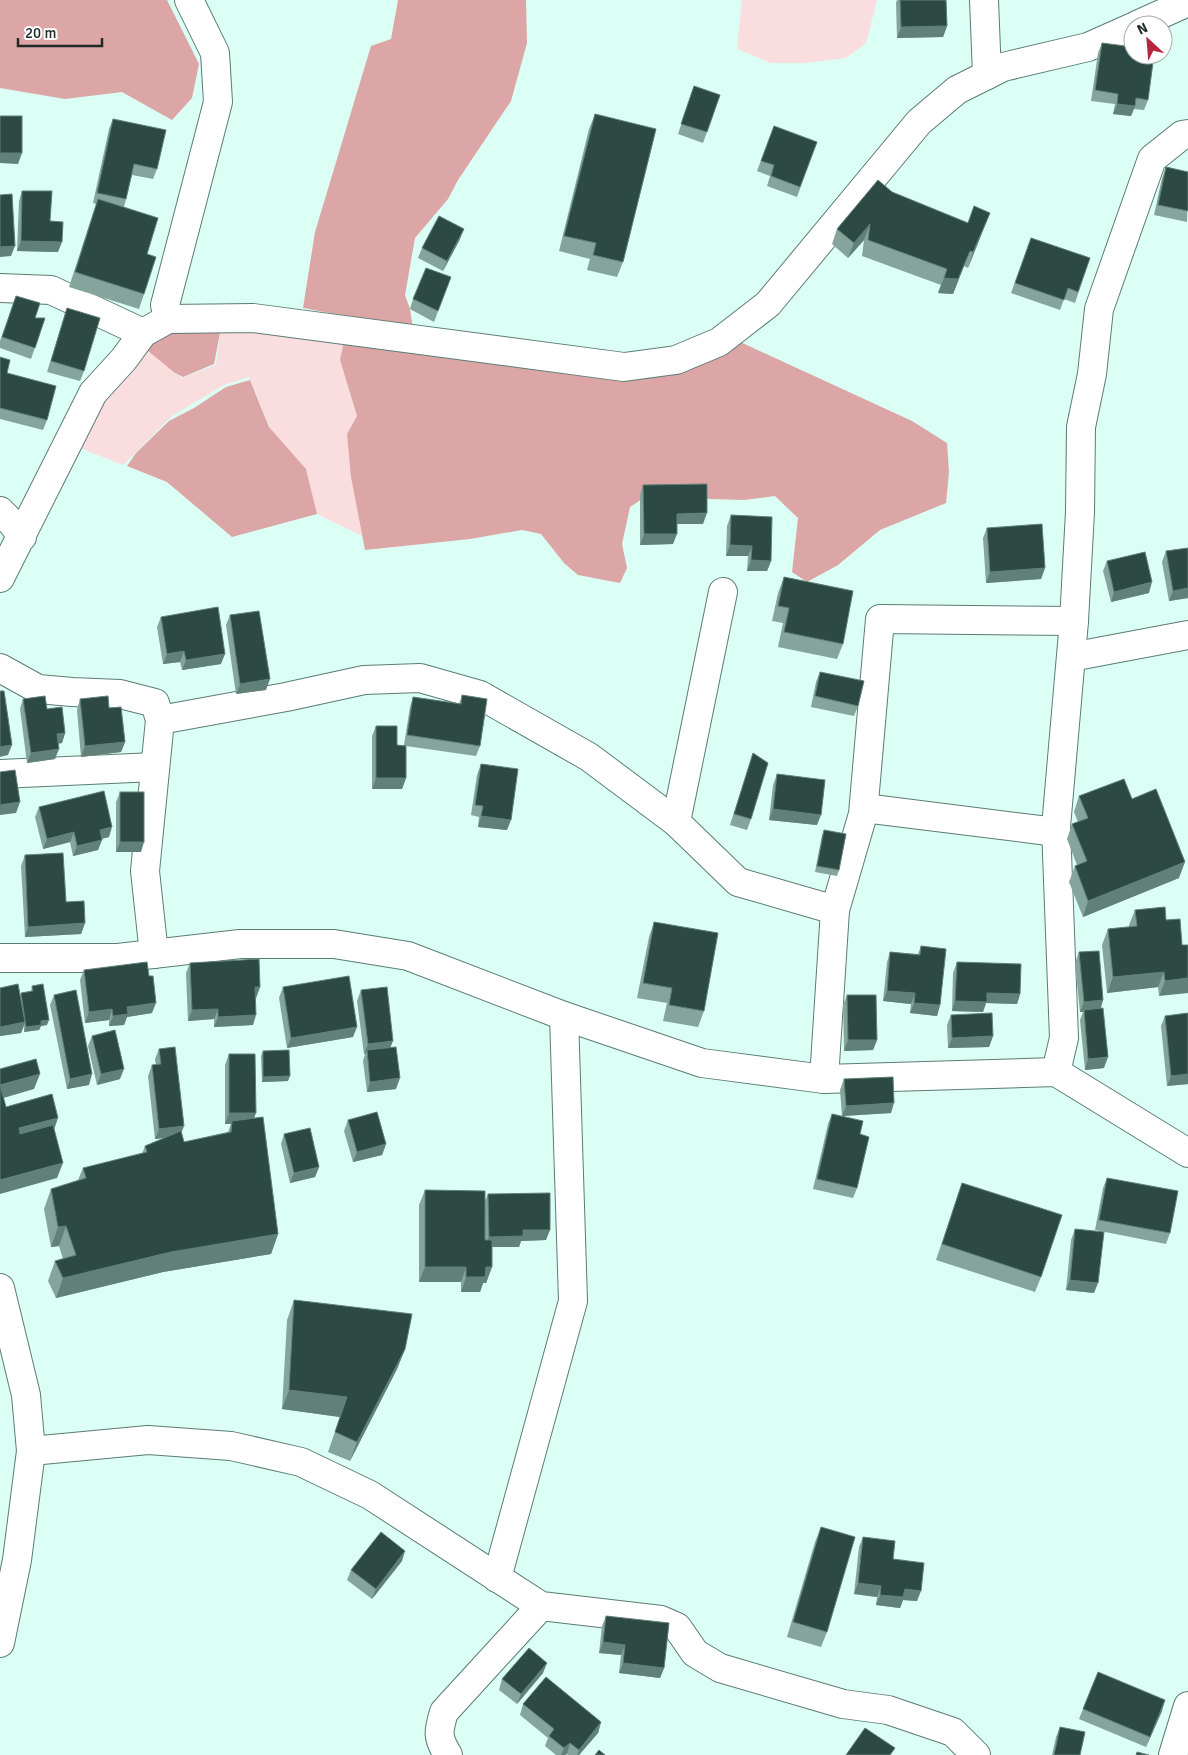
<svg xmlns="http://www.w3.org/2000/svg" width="1188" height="1755" font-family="Signika,sans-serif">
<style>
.green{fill:#faddde}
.forest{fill:#dca6a7}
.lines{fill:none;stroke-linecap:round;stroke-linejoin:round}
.minor-casing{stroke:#5b7c73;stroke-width:30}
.minor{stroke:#fff;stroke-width:28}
.wall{fill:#84a49c}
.shaded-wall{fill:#608078}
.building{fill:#2c4a43;stroke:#608078}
</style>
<rect width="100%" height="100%" fill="#dbfef5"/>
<g class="green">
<polygon points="742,0 877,0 866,43 846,58 806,63 771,63 737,49"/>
<polygon points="221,328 346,331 340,360 357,416 347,434 362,536 317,514 306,469 271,430 249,377 224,385 172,416 123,465 75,446 139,342 181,378 216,365"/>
</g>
<g class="forest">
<polygon points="0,0 167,0 199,64 192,98 172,120 122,92 65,99 0,88"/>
<polygon points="398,0 526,0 527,43 511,101 458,180 448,199 415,238 405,295 410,309 413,329 303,308 315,232 371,46 391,39"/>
<polygon points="221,328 214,364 183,377 175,373 137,342 158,331"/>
<polygon points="346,331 619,366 736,340 912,421 947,443 949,472 946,503 880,530 838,565 807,582 792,572 798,518 775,496 744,500 645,497 630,507 622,544 627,568 620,583 578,575 564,563 541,534 522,530 470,539 365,550 351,477 347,434 357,416 340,360"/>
<polygon points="250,380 269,427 306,469 317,514 232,537 167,482 127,466 136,453 169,421 194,408 226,387"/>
</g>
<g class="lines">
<g class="minor-casing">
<g id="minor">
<polyline points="984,0 987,75"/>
<polyline points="1137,25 1188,2"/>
<polyline points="0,288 51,290 143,333"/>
<polyline points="168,319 165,305 218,102 215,53 189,0"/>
<polyline points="0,511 13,524 22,537"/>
<polyline points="0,578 93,393 124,359 143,333 168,319 253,318 624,367 676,360 719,342 768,304 919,122 957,90 1003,67 1088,47 1133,27"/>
<polyline points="723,592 676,822 738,882 835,910 824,1079"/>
<polyline points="1071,657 1188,635"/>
<polyline points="0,668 38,689 72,692 120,694 155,703 160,720 145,871 154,954"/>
<polyline points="160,720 286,697 364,680 420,678 480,695 589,757 676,822"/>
<polyline points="0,774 155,767"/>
<polyline points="864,808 1056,832"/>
<polyline points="835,910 863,814 880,619 1074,621"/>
<polyline points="0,958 118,958 240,944 334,944 408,956 564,1016 702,1063 824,1079 1056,1072 1188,1153"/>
<polyline points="1056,1072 1064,1038 1056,827 1074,621 1080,512 1081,427 1092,374 1099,309 1152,159 1182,135 1188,134"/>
<polyline points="0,1288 26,1395 31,1451 17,1560 0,1643"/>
<polyline points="31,1451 148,1440 231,1446 301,1462 370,1495 541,1606 661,1620 677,1627 695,1653 720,1668 843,1704 888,1710 953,1732 976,1755"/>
<polyline points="497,1578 573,1301 564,1016"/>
<path d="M448 1755C437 1737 438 1732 444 1712L541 1606"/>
<polyline points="1173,1755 1188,1706"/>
</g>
</g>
<use href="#minor" class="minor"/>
</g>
<g class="wall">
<polygon points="897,0 946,0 947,26 943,37 897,38 896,3"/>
<polygon points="1102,43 1148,100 1144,110 1134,109 1131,116 1113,114 1115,104 1091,101 1098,53"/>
<polygon points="694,86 720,95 703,143 678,134"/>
<polygon points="595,114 623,262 617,277 587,270 590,259 559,251 589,129"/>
<polygon points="113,119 157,169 153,179 132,175 124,207 147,254 144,294 139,309 69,287 96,204 93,203 109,129"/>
<polygon points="774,126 817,142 797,197 767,186 770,176 757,171"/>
<polygon points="1166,167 1188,172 1187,222 1154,215 1162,178"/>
<polygon points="22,191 58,252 17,251 19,201"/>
<polygon points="892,192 968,223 990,213 968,268 964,266 953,294 938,293 941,285 862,256 864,240 848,258 832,244 837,229"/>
<polygon points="1031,238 1090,258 1075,303 1064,299 1060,310 1011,293"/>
<polygon points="460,239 443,271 418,258 422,248"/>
<polygon points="451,277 434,322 410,309 413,299"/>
<polygon points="16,296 35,318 45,318 31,359 0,348 0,341"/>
<polygon points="67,308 84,371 80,381 47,372"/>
<polygon points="0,357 7,373 47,420 43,430 0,419"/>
<polygon points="643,485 703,524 677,524 673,544 640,545 640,495"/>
<polygon points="731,515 771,561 767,571 747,571 748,556 726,556 727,526"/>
<polygon points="987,528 1045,568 1041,579 986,583 983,538"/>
<polygon points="1188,548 1188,598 1169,601 1162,562 1166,551"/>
<polygon points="1107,561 1149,593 1111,602 1103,571"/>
<polygon points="784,577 843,644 837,659 778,647 783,623 772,621 778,593"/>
<polygon points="230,615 266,690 236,694 226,625"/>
<polygon points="161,617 221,664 182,670 180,662 163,664 157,627"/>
<polygon points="820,672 858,706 854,716 811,707 816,682"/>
<polygon points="462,695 480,746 476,756 406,746 406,778 402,789 372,789 372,736 376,726 397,745 404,745 410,707 413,697 459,704"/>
<polygon points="23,699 47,709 65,733 62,743 58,744 55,759 27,763 20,709"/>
<polygon points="80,699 109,708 125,742 121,752 81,757 77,710"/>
<polygon points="753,753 751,819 747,830 730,825"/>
<polygon points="481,764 507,830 478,827 479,817 471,815 477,775"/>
<polygon points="777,774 817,825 769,820 773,785"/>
<polygon points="120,792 141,852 116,852 116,802"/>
<polygon points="1079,796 1132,799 1179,878 1083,917 1069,882 1075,866 1077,865 1067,839 1072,824 1078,822 1074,812"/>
<polygon points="39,807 109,837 102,839 98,850 73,856 70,842 43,849 35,817"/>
<polygon points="824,830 839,870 837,876 815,872 822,835"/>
<polygon points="25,855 85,923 81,934 25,937 21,866"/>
<polygon points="1135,910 1166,920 1182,945 1159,996 1158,987 1107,993 1102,945 1108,929 1129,927 1129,925"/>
<polygon points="654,922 704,1011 698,1027 663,1021 667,1003 637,998 649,937"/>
<polygon points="921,946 940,1005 937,1016 910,1013 911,1004 883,1001 887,962 890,952 918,954"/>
<polygon points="1079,952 1103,1000 1100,1008 1104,1068 1085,1070 1080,1020 1083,1012 1080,1012 1075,963"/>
<polygon points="957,962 1020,994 1017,1004 986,1003 983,1012 952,1011 953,973"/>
<polygon points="190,963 260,987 256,998 253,1025 214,1027 214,1019 188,1021 186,973"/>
<polygon points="84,970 152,1013 127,1017 124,1025 109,1026 109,1020 85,1023 80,980"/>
<polygon points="32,986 47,1025 41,1026 39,1030 24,1032 24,1026 21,1033 0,1036 0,988 20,996 21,993 31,992"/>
<polygon points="283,987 353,1037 287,1048 279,998"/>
<polygon points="361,990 391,1048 396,1089 367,1092 363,1061 365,1054 364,1054 357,1001"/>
<polygon points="54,995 89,1085 67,1089 50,1005"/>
<polygon points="847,995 877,1040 873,1050 844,1051 843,1005"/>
<polygon points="1188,1013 1188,1084 1167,1086 1161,1026 1165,1016"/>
<polygon points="951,1015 993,1036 989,1047 948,1048 947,1025"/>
<polygon points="92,1036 120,1079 97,1085 88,1046"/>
<polygon points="159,1049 184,1142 228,1132 231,1124 225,1124 225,1065 229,1054 254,1118 278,1234 271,1254 163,1272 56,1298 48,1281 55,1261 63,1259 59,1246 51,1247 44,1209 51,1189 78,1180 83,1168 142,1154 145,1146 165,1138 155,1139 148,1076 152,1065 156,1065 155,1059"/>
<polygon points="263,1051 288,1081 262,1082 261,1056"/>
<polygon points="844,1079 891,1113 844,1116 860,1134 857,1188 853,1198 813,1189 828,1124 832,1114 842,1116 840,1090"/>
<polygon points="348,1120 386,1144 382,1155 353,1162 344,1131"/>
<polygon points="284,1134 319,1167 315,1177 290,1183 281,1144"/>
<polygon points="1107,1178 1170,1233 1166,1244 1095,1230 1103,1188"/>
<polygon points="962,1183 1041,1277 1035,1292 936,1260"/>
<polygon points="425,1190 485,1201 488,1194 546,1240 521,1241 519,1247 492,1247 492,1267 486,1283 483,1283 480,1292 461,1292 461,1282 419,1282 419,1205"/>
<polygon points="1075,1229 1094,1293 1066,1290 1071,1240"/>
<polygon points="294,1300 405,1349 397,1369 350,1461 328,1452 340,1417 282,1409 287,1320"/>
<polygon points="821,1527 827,1632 821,1647 787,1637 815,1542"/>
<polygon points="863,1537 893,1559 917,1601 903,1600 900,1608 876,1605 877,1597 854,1594 859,1547"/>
<polygon points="402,1561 372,1599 347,1580 351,1570"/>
<polygon points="606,1616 664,1668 660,1678 619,1673 621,1655 599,1653 602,1626"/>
<polygon points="543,1673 517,1704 499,1690 502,1679"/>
<polygon points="523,1704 601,1722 598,1733 579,1755 568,1755 567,1754 565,1755 556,1755 545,1746 548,1738 520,1715"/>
<polygon points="1083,1709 1162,1711 1146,1747 1079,1719"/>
<polygon points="1060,1727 1080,1755 1052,1755 1056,1737"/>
</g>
<g class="shaded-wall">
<polygon points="947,26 943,37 897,38 901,27"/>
<polygon points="1117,104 1135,106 1131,116 1113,114"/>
<polygon points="0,153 22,153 18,164 0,163"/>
<polygon points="990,213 968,268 973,252"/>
<polygon points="870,224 864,240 848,258 854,243"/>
<polygon points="464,229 460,239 443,271 447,261"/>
<polygon points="21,241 62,242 58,252 17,251"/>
<polygon points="15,246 11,256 0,257 0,247"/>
<polygon points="970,251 953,294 938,293 944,278"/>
<polygon points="707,513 703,524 673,524 677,514"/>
<polygon points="644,534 677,534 673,544 640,545"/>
<polygon points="730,545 752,546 748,556 726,556"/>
<polygon points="751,560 771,561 767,571 747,571"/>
<polygon points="1045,568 1041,579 986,583 990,572"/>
<polygon points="1152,582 1149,593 1111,602 1114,592"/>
<polygon points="1188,588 1188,598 1169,601 1173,591"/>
<polygon points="184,651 180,662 163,664 167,654"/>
<polygon points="225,654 221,664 182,670 186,660"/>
<polygon points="270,679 266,690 236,694 240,684"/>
<polygon points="65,733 62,743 53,744 57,734"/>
<polygon points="125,742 121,752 81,757 85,746"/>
<polygon points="12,745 8,755 0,757 0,747"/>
<polygon points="59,749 55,759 27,763 31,753"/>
<polygon points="376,778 406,778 402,789 372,789"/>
<polygon points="20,802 16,813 0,815 0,805"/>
<polygon points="773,809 821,815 817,825 769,820"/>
<polygon points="481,816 511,820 507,830 478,827"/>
<polygon points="112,827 109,837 96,840 100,830"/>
<polygon points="74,832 70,842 43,849 47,839"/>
<polygon points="102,840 98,850 73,856 77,846"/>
<polygon points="120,842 144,842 141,852 116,852"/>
<polygon points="1185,862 1179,878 1083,917 1088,901"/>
<polygon points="85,923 81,934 25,937 28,927"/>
<polygon points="1164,972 1158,987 1107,993 1113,977"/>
<polygon points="1188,978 1188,993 1159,996 1165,981"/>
<polygon points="255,987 260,987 256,998 251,997"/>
<polygon points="887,991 915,993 911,1004 883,1001"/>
<polygon points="987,993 1020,994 1017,1004 986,1003 983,1012 952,1011 955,1001"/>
<polygon points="1103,1000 1100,1011 1084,1010 1083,1012 1080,1012 1084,1002"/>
<polygon points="156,1003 152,1013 127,1017 124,1025 109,1026 113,1016 127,1007"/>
<polygon points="914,1003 940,1005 937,1016 910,1013"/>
<polygon points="112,1009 109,1020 85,1023 89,1012"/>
<polygon points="218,1009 214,1019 188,1021 192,1010"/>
<polygon points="256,1015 253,1025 214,1027 218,1017"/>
<polygon points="49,1020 47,1025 41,1026 39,1030 24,1032 26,1027 41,1021"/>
<polygon points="25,1022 21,1033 0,1036 0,1027"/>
<polygon points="357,1027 353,1037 287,1048 291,1038"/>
<polygon points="993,1036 989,1047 948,1048 952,1038"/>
<polygon points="848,1040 877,1040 873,1050 844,1051"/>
<polygon points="393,1041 389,1051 367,1050 365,1054 364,1054 368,1044"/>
<polygon points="1108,1057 1104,1068 1085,1070 1088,1059"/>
<polygon points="124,1069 120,1079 97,1085 101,1074"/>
<polygon points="40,1074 34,1089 0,1099 0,1085"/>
<polygon points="92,1074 89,1085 67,1089 70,1079"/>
<polygon points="1188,1074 1188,1084 1167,1086 1171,1076"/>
<polygon points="290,1076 288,1081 262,1082 263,1077"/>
<polygon points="400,1078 396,1089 367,1092 370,1082"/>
<polygon points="894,1103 891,1113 842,1116 846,1106"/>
<polygon points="229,1113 256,1113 252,1124 232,1121 231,1124 225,1124"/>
<polygon points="58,1118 53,1133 13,1143 19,1128"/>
<polygon points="184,1126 180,1136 155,1139 159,1129"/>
<polygon points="386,1144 382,1155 353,1162 357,1152"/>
<polygon points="63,1163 57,1178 0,1194 0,1180"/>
<polygon points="319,1167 315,1177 290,1183 294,1173"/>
<polygon points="66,1226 59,1246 51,1247 58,1227"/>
<polygon points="523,1230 550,1230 546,1240 521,1241 519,1247 485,1247 489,1237"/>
<polygon points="278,1234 271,1254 163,1272 56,1298 63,1278 171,1252"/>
<polygon points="425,1267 466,1267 461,1282 419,1282"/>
<polygon points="486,1267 492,1267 486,1283 483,1283 480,1292 461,1292 466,1277"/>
<polygon points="1070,1280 1098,1283 1094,1293 1066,1290"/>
<polygon points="405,1349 397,1369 350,1461 357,1442"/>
<polygon points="289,1390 347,1397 340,1417 282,1409"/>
<polygon points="405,1551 402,1561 372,1599 376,1589"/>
<polygon points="858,1583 881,1586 877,1597 854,1594"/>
<polygon points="905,1589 921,1591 917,1601 903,1600 900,1608 876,1605 880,1595"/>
<polygon points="603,1642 625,1645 621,1655 599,1653"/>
<polygon points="547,1663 543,1673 517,1704 521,1694"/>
<polygon points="623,1663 664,1668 660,1678 619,1673"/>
<polygon points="1165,1700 1162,1711 1146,1747 1150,1737"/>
<polygon points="601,1722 598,1733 579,1755 577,1755 579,1750"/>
<polygon points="570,1743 567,1754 565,1755 561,1755 564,1748"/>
</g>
<g class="building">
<polygon points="900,0 946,0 947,26 901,27"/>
<polygon points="1102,43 1133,47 1133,55 1154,55 1148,100 1136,98 1135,106 1117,104 1118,94 1095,90"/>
<polygon points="694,86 720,95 707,132 681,124"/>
<polygon points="595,114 656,129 623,262 593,255 596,243 564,236"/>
<rect x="0" y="116" width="22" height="37"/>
<polygon points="113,119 166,130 157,169 134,164 126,199 97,193"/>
<polygon points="774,126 817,142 800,187 771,176 774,165 761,161"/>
<polygon points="1166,167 1188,172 1188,211 1158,205"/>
<polygon points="878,180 892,192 968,223 974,206 990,213 973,252 970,251 958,279 944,278 947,269 868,240 870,224 854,243 837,229"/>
<polygon points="22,191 52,191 50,221 63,222 62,242 21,241"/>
<polygon points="12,194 15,246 0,247 0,195"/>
<polygon points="98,199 158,218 147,254 156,257 144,294 75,272"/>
<polygon points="439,216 464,229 447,261 422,248"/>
<polygon points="1031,238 1090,258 1078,292 1068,288 1064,300 1015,283"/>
<polygon points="426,268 451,277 438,311 413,299"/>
<polygon points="16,296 40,303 35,318 45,318 35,348 2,337"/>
<polygon points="67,308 100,318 84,371 51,361"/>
<polygon points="0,357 10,360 7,373 56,386 47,420 0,408"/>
<polygon points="707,484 707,513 677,514 677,534 644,534 643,485"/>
<polygon points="731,515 772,517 771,561 751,560 752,546 730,545"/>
<polygon points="1042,524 1045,568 990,572 987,528"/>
<polygon points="1188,548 1188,588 1173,591 1166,551"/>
<polygon points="1145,552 1152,582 1114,592 1107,561"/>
<polygon points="784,577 853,591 843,644 784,632 789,608 778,606"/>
<polygon points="218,607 225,654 186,660 184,651 167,654 161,617"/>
<polygon points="259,611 270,679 240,684 230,615"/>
<polygon points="820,672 864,681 858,706 815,696"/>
<polygon points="0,691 4,691 12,745 0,747"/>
<polygon points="462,695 487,699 480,746 407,735 413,697 461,704"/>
<polygon points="45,696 47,709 62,707 65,733 57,734 59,749 31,753 23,699"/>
<polygon points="108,696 109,708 121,707 125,742 85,746 80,699"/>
<polygon points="376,726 397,726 397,745 406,746 406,778 376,778"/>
<polygon points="753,753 768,763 751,819 734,814"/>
<polygon points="481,764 518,769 511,820 481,816 483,806 475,805"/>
<polygon points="15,770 20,802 0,805 0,772"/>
<polygon points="777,774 825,780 821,815 773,809"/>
<polygon points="1124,779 1132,799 1156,789 1185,862 1088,901 1075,866 1087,861 1072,824 1088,818 1079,796"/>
<polygon points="104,791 112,827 100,830 102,840 77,846 74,832 47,839 39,807"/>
<rect x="120" y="792" width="24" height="50"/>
<polygon points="824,830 846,834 839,870 817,866"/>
<polygon points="63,853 66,902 84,901 85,923 28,927 25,855"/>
<polygon points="1165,907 1166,920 1180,919 1182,945 1188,945 1188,978 1165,981 1164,972 1113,977 1108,929 1137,926 1135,910"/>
<polygon points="654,922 718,933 704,1011 669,1005 672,988 643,983"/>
<polygon points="921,946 946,949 940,1005 914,1003 915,993 887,991 890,952 920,955"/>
<polygon points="1099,951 1103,1000 1084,1002 1079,952"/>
<polygon points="259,959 260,987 255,987 256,1015 218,1017 218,1009 192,1010 190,963"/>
<polygon points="147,962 149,976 153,976 156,1003 127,1007 128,1014 113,1016 112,1009 89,1012 84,970"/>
<polygon points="957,962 1021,964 1020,994 987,993 987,1002 955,1001"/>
<polygon points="349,976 357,1027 291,1038 283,987"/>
<polygon points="18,984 25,1022 0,1027 0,988"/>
<polygon points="43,984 49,1020 41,1021 41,1025 26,1027 21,993 33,991 32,986"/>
<polygon points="387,987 393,1041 368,1044 361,990"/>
<polygon points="76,990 92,1074 70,1079 54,995"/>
<polygon points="847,995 876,995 877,1040 848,1040"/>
<polygon points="1103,1008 1108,1057 1088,1059 1084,1010"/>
<polygon points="992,1013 993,1036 952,1038 951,1015"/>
<polygon points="1188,1013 1188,1074 1171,1076 1165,1016"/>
<polygon points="115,1030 124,1069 101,1074 92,1036"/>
<polygon points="175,1047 184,1126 159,1129 152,1065 161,1064 159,1049"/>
<polygon points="396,1047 400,1078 370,1082 367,1050"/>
<polygon points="289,1050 290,1076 263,1077 263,1051"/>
<polygon points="229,1054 255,1054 256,1113 229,1113"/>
<polygon points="36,1059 40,1074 0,1085 0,1069"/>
<polygon points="893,1077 894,1103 846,1106 844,1079"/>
<polygon points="0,1085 6,1107 52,1094 58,1118 19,1128 20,1134 53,1125 63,1163 0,1180"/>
<polygon points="377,1112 386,1144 357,1152 348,1120"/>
<polygon points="832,1114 863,1121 860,1134 869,1137 857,1188 817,1179"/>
<polygon points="263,1117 278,1234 171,1252 63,1278 55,1261 76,1255 66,1226 58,1227 51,1189 86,1178 83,1168 147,1152 145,1146 181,1131 184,1142 231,1132 232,1121"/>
<polygon points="310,1128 319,1167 294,1173 284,1134"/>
<polygon points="1107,1178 1178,1191 1170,1233 1099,1220"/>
<polygon points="962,1183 1062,1215 1041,1277 942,1244"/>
<polygon points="425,1190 485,1191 485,1240 492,1240 492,1267 486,1267 485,1277 466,1277 466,1267 425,1267"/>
<polygon points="550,1193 550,1230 523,1230 523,1236 489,1237 488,1194"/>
<polygon points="1075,1229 1104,1232 1098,1283 1070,1280"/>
<polygon points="294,1300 412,1314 405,1349 357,1442 335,1432 347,1397 289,1390"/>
<polygon points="821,1527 855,1537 827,1632 793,1622"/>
<polygon points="381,1532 405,1551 376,1589 351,1570"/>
<polygon points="863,1537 895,1541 893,1559 924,1563 921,1591 905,1589 903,1597 880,1595 881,1586 858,1583"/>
<polygon points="606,1616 669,1623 664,1668 623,1663 625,1645 603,1642"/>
<polygon points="529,1648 547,1663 521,1694 502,1679"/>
<polygon points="1098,1672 1165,1700 1150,1737 1083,1709"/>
<polygon points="546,1677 601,1722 579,1750 570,1743 564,1748 549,1736 554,1729 523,1704"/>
<polygon points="1060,1727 1085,1732 1080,1755 1054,1755"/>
<polygon points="865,1728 895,1748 890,1755 846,1755"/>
<polygon points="599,1750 605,1755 595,1755"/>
<polygon points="1137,1752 1149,1755 1136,1755"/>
</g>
<g transform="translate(1148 40) rotate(334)"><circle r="24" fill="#ffffff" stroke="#a5aaa9"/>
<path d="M0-4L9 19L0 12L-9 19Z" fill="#b6243e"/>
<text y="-8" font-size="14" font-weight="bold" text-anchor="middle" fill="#1e2b28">N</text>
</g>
<path d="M18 38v8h84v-8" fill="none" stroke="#1e2b28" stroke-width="2.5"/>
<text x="25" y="38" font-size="15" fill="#1e2b28" stroke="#ffffff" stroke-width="4" paint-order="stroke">20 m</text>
</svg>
